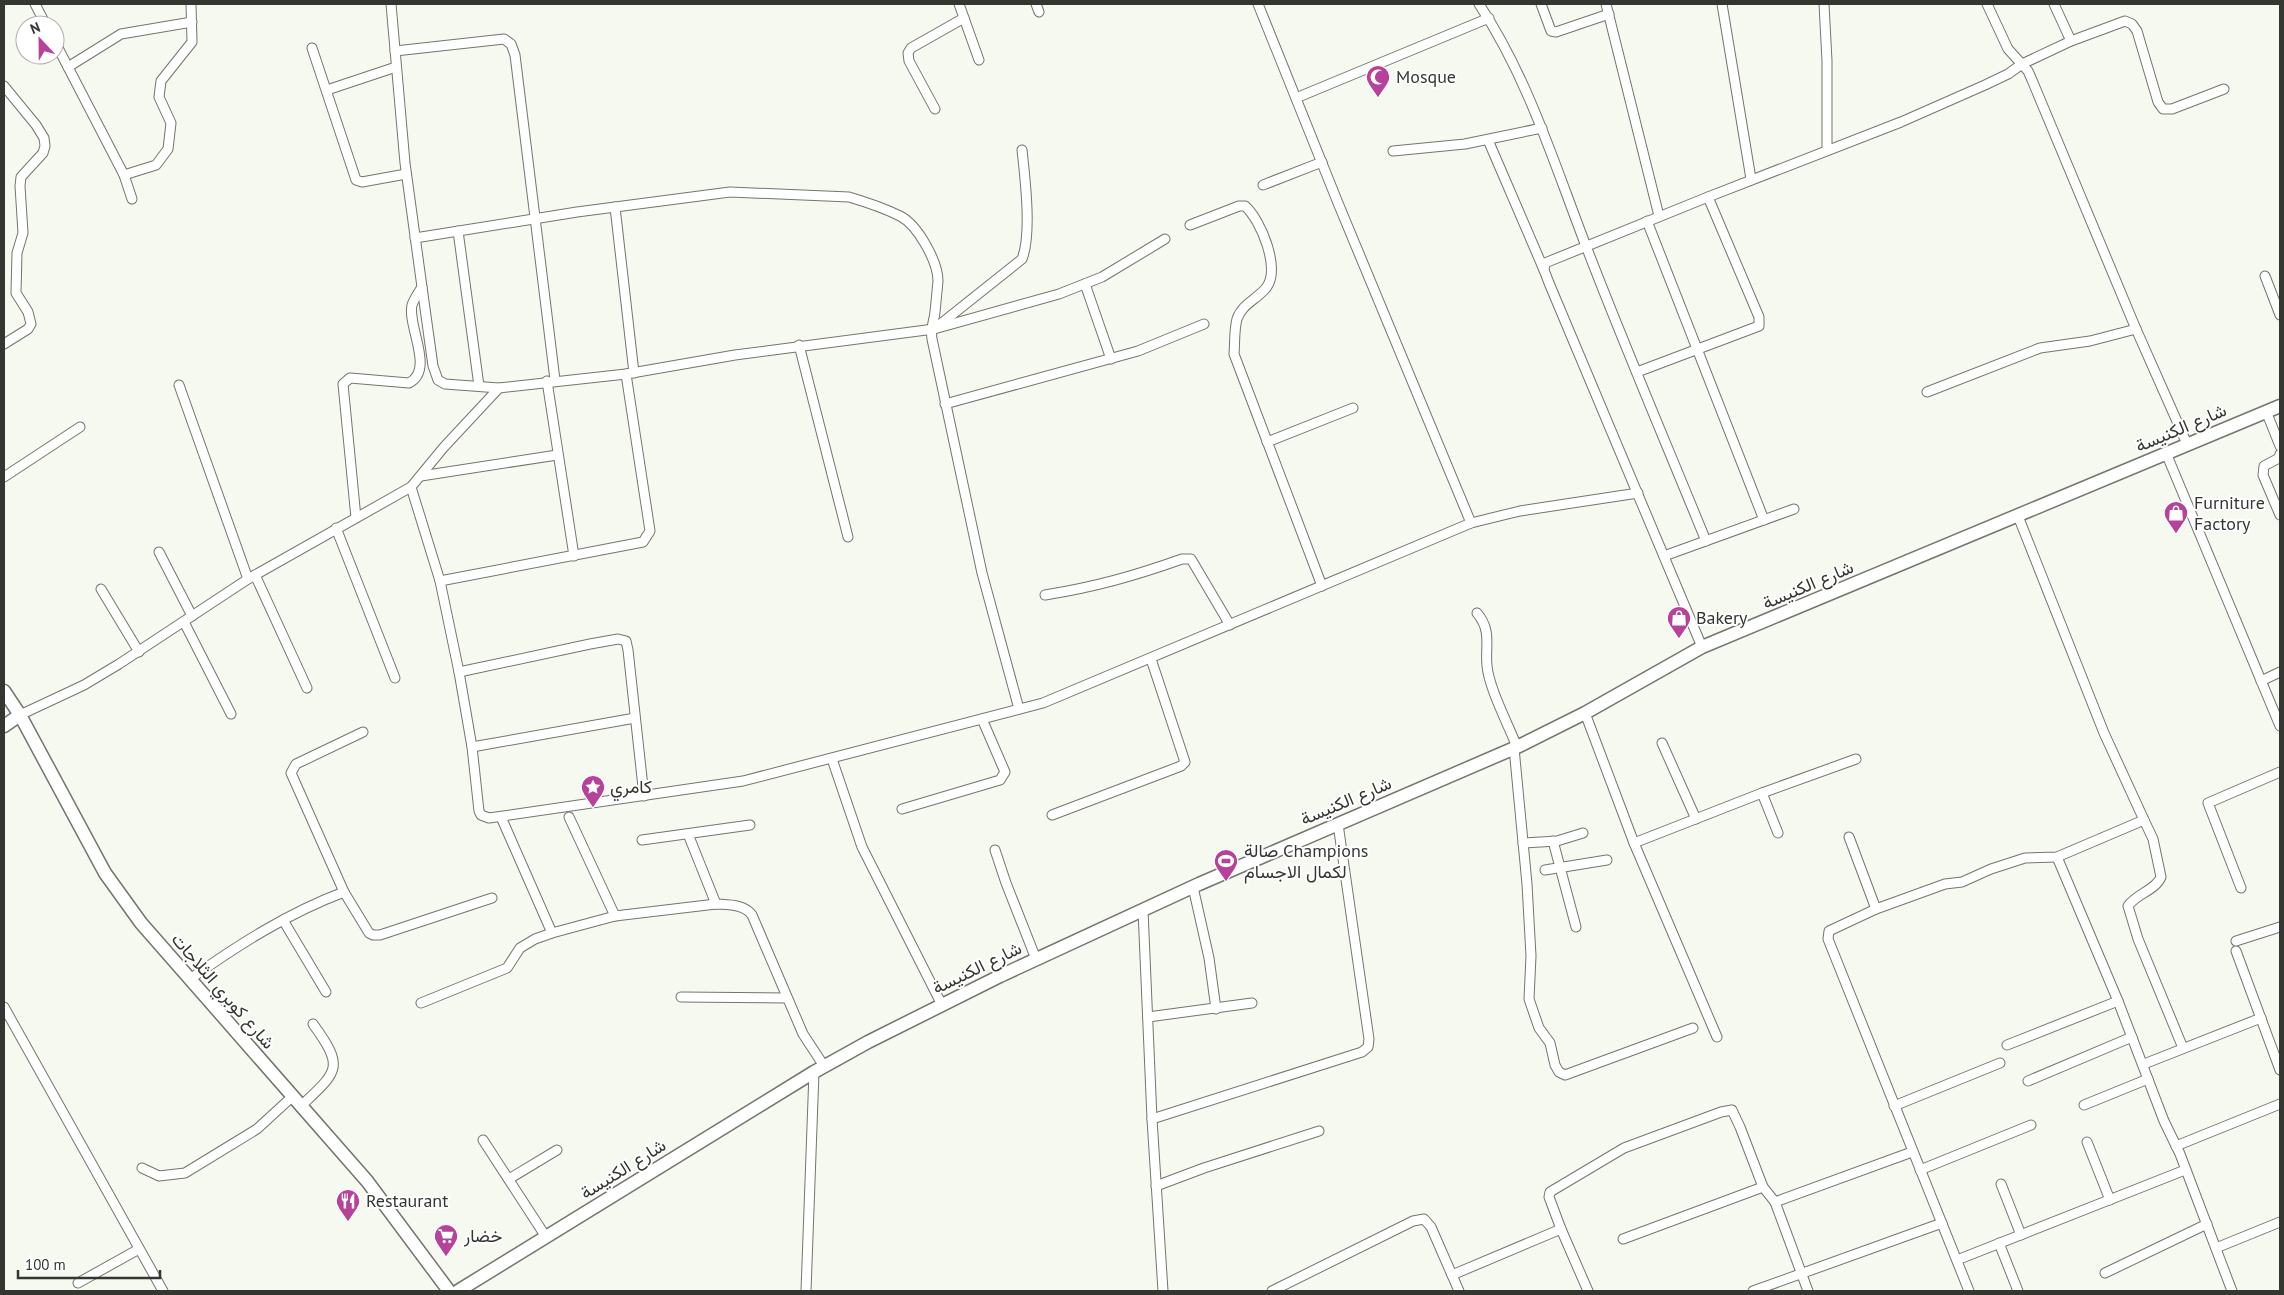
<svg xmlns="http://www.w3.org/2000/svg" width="2284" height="1295" font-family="'PT Sans',Vazirmatn,sans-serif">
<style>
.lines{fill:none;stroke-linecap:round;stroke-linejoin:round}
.street-casing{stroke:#72766e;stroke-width:11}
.secondary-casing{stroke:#72766e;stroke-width:15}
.street{stroke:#fff;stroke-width:9}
.secondary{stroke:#fff;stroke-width:12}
.labels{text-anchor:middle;stroke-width:4;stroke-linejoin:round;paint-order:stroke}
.poi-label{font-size:18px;fill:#343632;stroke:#fff;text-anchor:start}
.street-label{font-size:18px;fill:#343632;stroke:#fff}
</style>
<rect width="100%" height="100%" fill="#f5f9f0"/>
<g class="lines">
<g class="street-casing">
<g id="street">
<polyline points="35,4 46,25"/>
<polyline points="391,4 405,163 422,287 433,366 438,380 445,384 499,388 626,374 735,355 934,329 1059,294 1102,277 1165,239"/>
<polyline points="959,4 979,60"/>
<polyline points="1036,4 1039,12"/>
<polyline points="1258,4 1338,203 1471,523"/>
<path d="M1479 4C1528 78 1554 163 1586 246 1624 345 1666 443 1706 541"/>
<polyline points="1541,4 1551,31 1556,32 1609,14"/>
<polyline points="1606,4 1659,216"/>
<polyline points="1722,4 1751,179"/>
<polyline points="1824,4 1827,61 1827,150"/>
<polyline points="1987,4 2008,49 2028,71 2032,80 2136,329 2187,444"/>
<polyline points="2054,4 2071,41"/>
<polyline points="55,42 124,175 132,199"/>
<polyline points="312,48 356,180 362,182 406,174"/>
<polyline points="395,51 504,39 511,44 515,55 555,380"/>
<polyline points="68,67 121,34 192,22"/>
<polyline points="4,86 36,125 44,138 45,146 43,153 21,177 20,186 23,233 17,253 16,293 28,312 31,324 28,329 4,344"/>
<polyline points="327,90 396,67"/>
<polyline points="1296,98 1489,18"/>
<polyline points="935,109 909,61 908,53 911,48 964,18"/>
<polyline points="1488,140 1544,270"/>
<polyline points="1393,151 1465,144 1542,128"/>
<polyline points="124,175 156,165 168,149 171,123 159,97 161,81 192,42 191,4"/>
<polyline points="1263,185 1322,162"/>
<polyline points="615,207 634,373"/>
<polyline points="1647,221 1764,520"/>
<path d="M1190 225 1239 206H1245C1261 220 1281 269 1266 288 1256 300 1242 304 1237 319 1234 330 1235 343 1234 354L1322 586"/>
<polyline points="458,231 479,386"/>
<path d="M415 238 577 212 730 192 849 197C866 202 884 208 900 216 918 225 938 262 938 281 937 291 936 302 935 312 934 322 930 328 932 339L982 573 1019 709"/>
<polyline points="2265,276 2280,315"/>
<polyline points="1085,284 1111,359"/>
<path d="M938 326 1022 259C1032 234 1025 178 1022 150"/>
<polyline points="799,345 848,537"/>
<polyline points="1637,372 1759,326 1759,317 1708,197"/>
<polyline points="547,381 574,556"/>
<polyline points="179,385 248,579"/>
<polyline points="1927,392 2040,348 2090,341 2136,329"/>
<polyline points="945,404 1138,351 1204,324"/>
<polyline points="2266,411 2280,446"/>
<polyline points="1267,442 1353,408"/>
<polyline points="2166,453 2280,726"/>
<polyline points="2280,454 2279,458 2264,466 2263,475 2280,515"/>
<polyline points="421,476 557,455"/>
<polyline points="4,477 80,427"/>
<polyline points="411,487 440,581 459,672 472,747 479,811 481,815 489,818 743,781 1043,703 1471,523 1520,511 1638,493"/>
<polyline points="2018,516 2104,733 2144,820"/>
<path d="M356 518 343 384 350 378 409 383C435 370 407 326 412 305 414 299 418 293 422 287"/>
<polyline points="336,528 395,678"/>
<polyline points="159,552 192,616"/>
<polyline points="1664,556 1794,509"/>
<polyline points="255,575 307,688"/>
<polyline points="440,581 643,542 650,531 626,374"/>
<polyline points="101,589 139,652"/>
<path d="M1045 595C1095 587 1134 576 1182 559H1191L1230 625"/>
<path d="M1477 613C1492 631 1485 645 1487 666 1489 688 1508 724 1517 747"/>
<polyline points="184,622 231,714"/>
<polyline points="1702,647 1549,283 1544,270 1545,263 1708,197 1901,122 1985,85 2008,74 2022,64 2071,41 2125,21 2132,24 2137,31 2158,102 2163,109 2172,109 2224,89"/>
<polyline points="459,672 590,644 618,639 626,641 628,650 644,796"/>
<polyline points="2261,681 2280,672"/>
<polyline points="1585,713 1634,843 1717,1037"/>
<polyline points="20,715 84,685 119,664 248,579 411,487 444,447 499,388"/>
<polyline points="363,732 296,764 291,773 344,892 369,933 373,935 380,935 492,898"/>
<polyline points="1662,743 1696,819"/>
<polyline points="472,747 635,718"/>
<polyline points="1514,748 1527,884 1531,956 1529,999 1539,1028 1550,1043 1555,1065 1559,1072 1565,1075 1693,1028"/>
<polyline points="832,759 862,847 942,1005"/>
<polyline points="1762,793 1778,833"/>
<polyline points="902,809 1000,780 1005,772 982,719"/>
<polyline points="1052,815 1168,771 1181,766 1185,762 1151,659"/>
<polyline points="501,817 552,933"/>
<polyline points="569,817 615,916"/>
<polyline points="688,834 716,904"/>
<polyline points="1849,837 1876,909"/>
<polyline points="642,840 750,825"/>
<polyline points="1553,841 1576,927"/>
<polyline points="1523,843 1557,841 1583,833"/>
<polyline points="1634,843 1762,793 1856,759"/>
<polyline points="995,850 1006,883 1036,959"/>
<polyline points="2057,857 2118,1001 2164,1121 2180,1154 2232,1291"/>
<polyline points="1545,870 1607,860"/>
<polyline points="1193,887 1209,958 1216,1009"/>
<polyline points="2241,888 2208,803 2280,772"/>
<polyline points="1143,910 1152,1119 1163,1291"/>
<polyline points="283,920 326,992"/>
<polyline points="2236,941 2280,927"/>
<polyline points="2236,951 2280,1070"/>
<path d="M190 979C238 945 288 913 344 892"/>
<polyline points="681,997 787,998"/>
<path d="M421 1003 507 968 520 948 535 939 552 933 615 916 716 904C728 905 744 904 752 915L803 1034 824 1066"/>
<polyline points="4,1007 163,1291"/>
<polyline points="1148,1017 1252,1003"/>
<polyline points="2007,1045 2118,1001"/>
<polyline points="2144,1064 2261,1018"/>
<polyline points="2028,1081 2132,1037"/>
<polyline points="2084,1105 2148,1079"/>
<path d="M301 1106C338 1071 345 1068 313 1024"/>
<polyline points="1894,1106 2000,1063"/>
<polyline points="1152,1119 1362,1052 1368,1047 1369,1039 1338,824"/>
<polyline points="483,1140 546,1237"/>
<polyline points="2087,1142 2110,1200"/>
<polyline points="2176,1146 2280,1104"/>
<polyline points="142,1168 159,1176 185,1173 257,1129 293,1096"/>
<polyline points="1920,1170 2031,1125"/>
<polyline points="509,1179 557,1150"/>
<polyline points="2001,1184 2021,1235"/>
<polyline points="1156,1186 1204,1168 1319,1131"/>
<polyline points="1775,1202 1912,1152"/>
<polyline points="1623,1239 1763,1187"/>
<polyline points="1999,1243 2018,1291"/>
<polyline points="2216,1248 2280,1222"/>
<polyline points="1957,1260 2185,1170"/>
<polyline points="2105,1273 2207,1224"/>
<polyline points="1452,1275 1561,1229"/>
<polyline points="78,1283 139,1249"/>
<polyline points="806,1291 814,1072"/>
<polyline points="1272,1291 1413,1221 1424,1219 1431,1227 1459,1291"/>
<polyline points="1588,1291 1561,1229 1549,1197 1550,1192 1624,1148 1721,1112 1732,1110 1740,1127 1763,1187 1775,1202 1808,1291"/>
<polyline points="1753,1291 1942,1223"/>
<path d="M1969 1291 1828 939 1829 931 1876 909 1945 884 1962 882 1991 869 2025 858 2057 857 2144 820 2153 839 2161 877C2156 890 2136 894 2128 906L2138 939 2183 1048"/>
</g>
</g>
<g class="secondary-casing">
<g id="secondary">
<polyline points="4,691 20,715 105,873 141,923 367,1181 449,1291"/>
<polyline points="4,726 20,715"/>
<polyline points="458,1291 814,1072 868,1042 1000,976 1199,884 1517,747 1585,713 1702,647 2280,406"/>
</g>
</g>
<use href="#street" class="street"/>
<use href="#secondary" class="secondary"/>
</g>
<defs>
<g id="mosque-pin" transform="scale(1.25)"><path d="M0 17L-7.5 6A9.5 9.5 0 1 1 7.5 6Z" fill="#b74299" stroke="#fff"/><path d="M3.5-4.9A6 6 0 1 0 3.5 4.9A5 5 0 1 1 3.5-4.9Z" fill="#fff"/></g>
<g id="shop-pin" transform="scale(1.25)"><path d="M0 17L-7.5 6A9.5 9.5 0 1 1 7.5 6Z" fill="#b74299" stroke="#fff"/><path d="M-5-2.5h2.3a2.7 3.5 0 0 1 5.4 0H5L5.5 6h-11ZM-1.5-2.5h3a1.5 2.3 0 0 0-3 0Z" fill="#fff"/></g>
<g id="sight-pin" transform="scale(1.25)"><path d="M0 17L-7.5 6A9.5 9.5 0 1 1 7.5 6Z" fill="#b74299" stroke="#fff"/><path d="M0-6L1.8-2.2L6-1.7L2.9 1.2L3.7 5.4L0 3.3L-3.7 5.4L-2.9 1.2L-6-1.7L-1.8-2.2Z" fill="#fff"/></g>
<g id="stadium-pin" transform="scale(1.25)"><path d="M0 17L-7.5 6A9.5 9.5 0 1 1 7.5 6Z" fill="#b74299" stroke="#fff"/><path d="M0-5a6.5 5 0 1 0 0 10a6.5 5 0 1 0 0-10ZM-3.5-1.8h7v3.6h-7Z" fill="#fff"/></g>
<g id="restaurant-pin" transform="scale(1.25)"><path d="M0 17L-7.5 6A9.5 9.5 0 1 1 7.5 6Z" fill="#b74299" stroke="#fff"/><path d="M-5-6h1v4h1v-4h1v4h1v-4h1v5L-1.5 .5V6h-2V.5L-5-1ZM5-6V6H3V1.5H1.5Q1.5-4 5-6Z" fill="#fff"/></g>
<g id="supermarket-pin" transform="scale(1.25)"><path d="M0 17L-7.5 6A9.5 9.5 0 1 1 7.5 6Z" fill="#b74299" stroke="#fff"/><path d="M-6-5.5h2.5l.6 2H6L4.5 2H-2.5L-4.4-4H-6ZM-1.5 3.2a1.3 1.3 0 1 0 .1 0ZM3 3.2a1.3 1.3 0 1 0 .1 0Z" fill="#fff"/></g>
</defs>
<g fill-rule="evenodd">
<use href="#mosque-pin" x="1378" y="77"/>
<use href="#shop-pin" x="2176" y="513"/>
<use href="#shop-pin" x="1679" y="618"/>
<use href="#sight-pin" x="593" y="787"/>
<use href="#stadium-pin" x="1226" y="861"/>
<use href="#restaurant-pin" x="348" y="1201"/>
<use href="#supermarket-pin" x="446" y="1236"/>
</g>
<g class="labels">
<g class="poi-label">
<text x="1396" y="83">Mosque</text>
<text x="2194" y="509">Furniture<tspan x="2194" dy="21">Factory</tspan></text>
<text x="1696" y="624">Bakery</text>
<text x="610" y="793">كامري</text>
<text x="1244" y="857">صالة Champions<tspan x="1244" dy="21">لكمال الاجسام</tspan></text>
<text x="366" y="1207">Restaurant</text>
<text x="464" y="1242">خضار</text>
</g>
<g class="street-label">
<text transform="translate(2181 428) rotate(-23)" y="6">شارع الكنيسة</text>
<text transform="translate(1808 585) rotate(-23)" y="6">شارع الكنيسة</text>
<text transform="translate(1346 801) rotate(-23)" y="6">شارع الكنيسة</text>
<text transform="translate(977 968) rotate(-26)" y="6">شارع الكنيسة</text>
<text transform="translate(223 991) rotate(49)" y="6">شارع كوبري الثلاجات</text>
<text transform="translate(623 1169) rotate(-32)" y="6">شارع الكنيسة</text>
</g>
</g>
<rect width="2284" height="1295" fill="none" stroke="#343632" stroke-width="10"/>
<g transform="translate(40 40) rotate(338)"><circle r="24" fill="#ffffff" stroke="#aeafad"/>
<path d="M0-4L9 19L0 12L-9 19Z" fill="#b74299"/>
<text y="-8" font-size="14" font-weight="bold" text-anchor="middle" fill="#343632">N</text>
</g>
<path d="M18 1270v8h142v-8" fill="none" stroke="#343632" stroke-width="2.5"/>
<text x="25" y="1270" font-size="15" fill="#343632" stroke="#ffffff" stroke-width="4" paint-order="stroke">100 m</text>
</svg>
